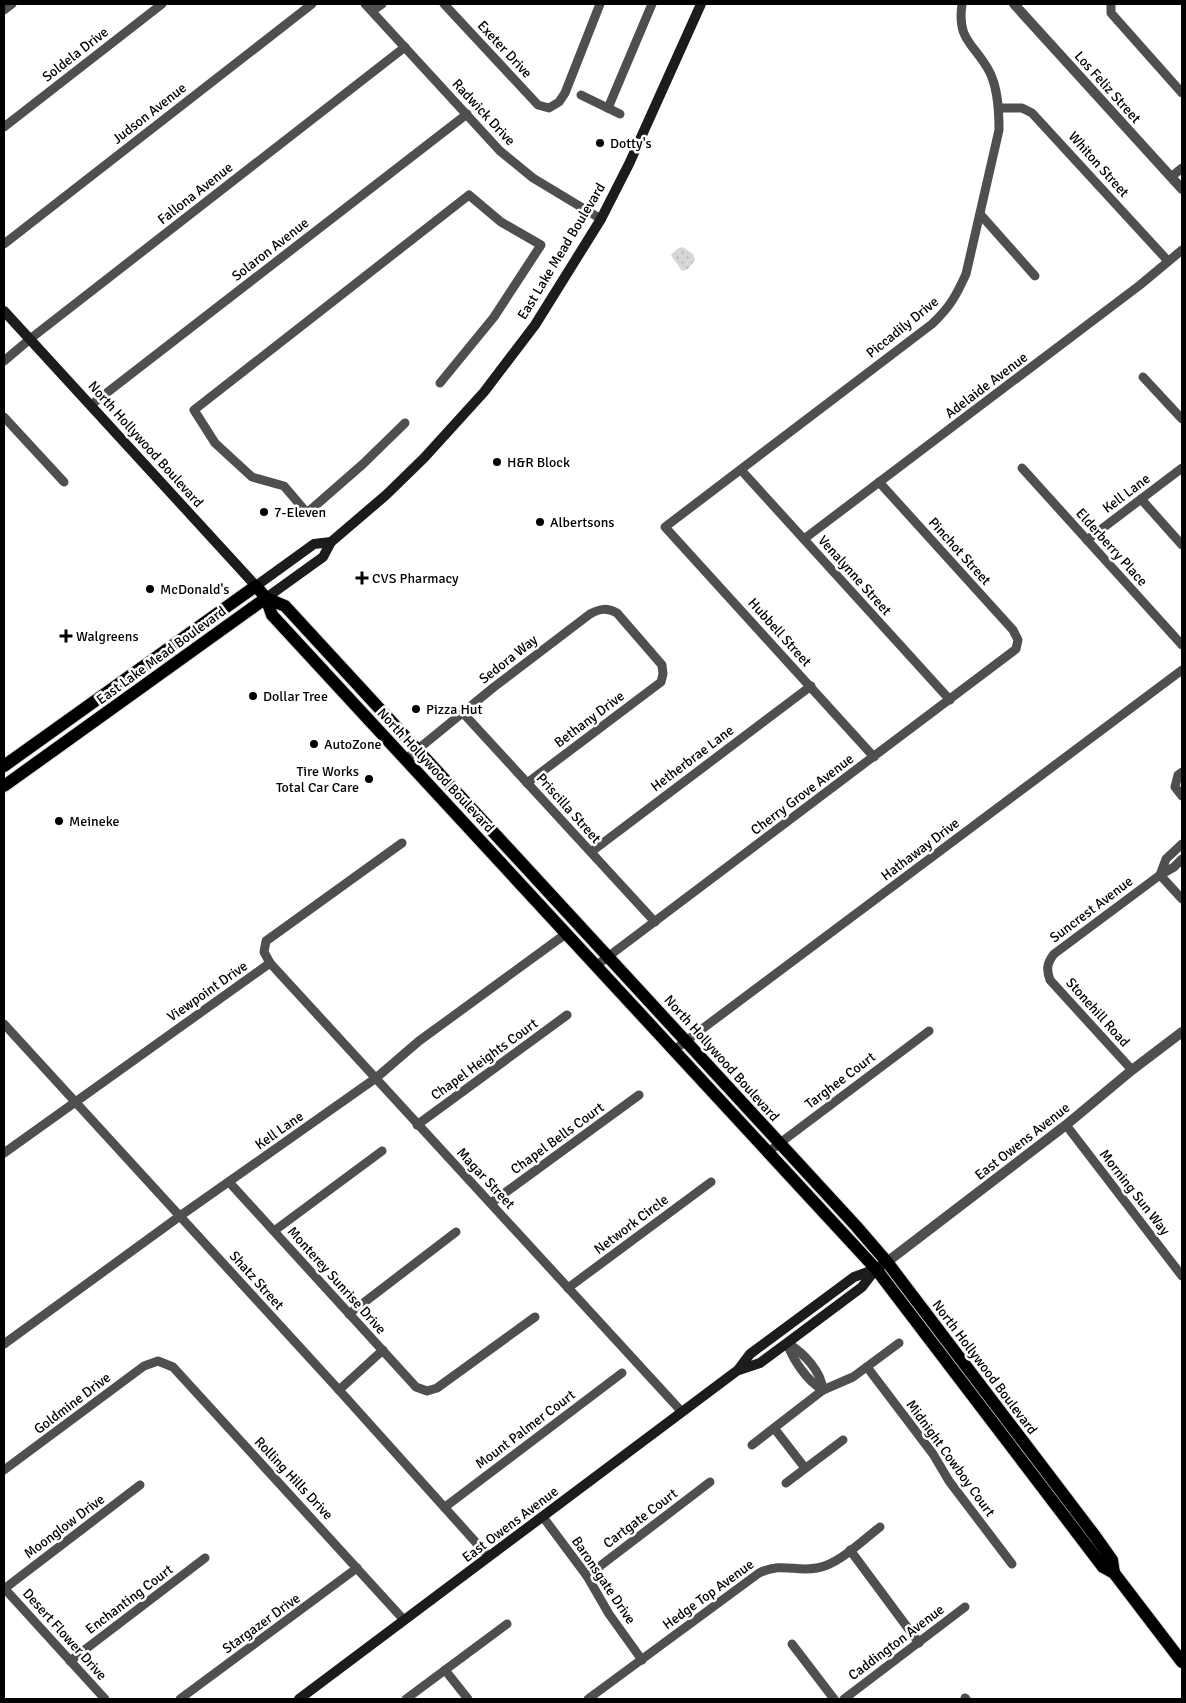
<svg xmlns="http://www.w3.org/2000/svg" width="1186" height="1703" font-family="Signika,sans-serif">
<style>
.grass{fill:url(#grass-dots)}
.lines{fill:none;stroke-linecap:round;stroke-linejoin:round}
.primary-casing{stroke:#dbdbdb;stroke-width:14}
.minor{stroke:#4f4f4f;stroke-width:9}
.tertiary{stroke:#4f4f4f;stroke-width:10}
.secondary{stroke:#1c1c1c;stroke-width:10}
.primary{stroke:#000;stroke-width:12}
.poi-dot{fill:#000;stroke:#fff;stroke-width:2}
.labels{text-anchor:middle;stroke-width:5;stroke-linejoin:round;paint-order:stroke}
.street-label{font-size:14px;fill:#000;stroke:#fff}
.poi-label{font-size:14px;fill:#000;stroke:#fff;text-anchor:start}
</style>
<defs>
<pattern id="grass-dots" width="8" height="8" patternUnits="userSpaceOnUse" patternTransform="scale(1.25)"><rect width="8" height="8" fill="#d6d6d6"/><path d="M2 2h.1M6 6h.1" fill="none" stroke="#b6b6b6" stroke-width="1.8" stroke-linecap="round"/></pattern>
</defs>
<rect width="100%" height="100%" fill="#fff"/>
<polygon class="grass" points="683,247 693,254 695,260 688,269 682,271 671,255 677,249"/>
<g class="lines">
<g class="primary-casing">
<g id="primary">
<polyline points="266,598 285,606 856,1226 887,1262 1095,1536 1112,1560 1114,1573"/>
<polyline points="4,766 256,586 266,598 272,615 876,1269 1103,1567 1114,1573 1182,1662"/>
<polyline points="4,786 266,598"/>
</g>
</g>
<g class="minor">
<polyline points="365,4 500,151 533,178 601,219"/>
<polyline points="444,4 538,105 549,108 559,102 565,93 600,4"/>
<polyline points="1111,4 1111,13 1182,93"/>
<polyline points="4,10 12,4"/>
<polyline points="372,11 382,4"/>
<polyline points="581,95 620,114"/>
<polyline points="608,108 652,4"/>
<polyline points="999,108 1022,108 1032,113 1168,261"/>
<polyline points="4,127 162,4"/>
<polyline points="1171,177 1182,168"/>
<polyline points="980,214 1035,276"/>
<polyline points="4,244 312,4"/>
<polyline points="4,361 30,339 405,47"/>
<polyline points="1143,377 1182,419"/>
<polyline points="91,405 467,114"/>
<polyline points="4,417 64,482"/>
<polyline points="405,423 363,464 307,513 284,486 252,477 215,443 194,410 469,195 501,222 541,245 494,317 440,383"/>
<polyline points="1022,468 1182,645"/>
<polyline points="741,470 950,700"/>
<polyline points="1141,499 1182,545"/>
<polyline points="804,539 1140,285 1182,250"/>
<polyline points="1087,540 1182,468"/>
<polyline points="463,713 655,922"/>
<path d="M874 757 665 527 932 324C950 307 956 296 966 274L999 130C999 110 998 86 988 69 972 42 957 39 962 4"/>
<path d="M406 759 494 687 590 614C601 608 607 608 617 613L662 665 663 674 661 682 527 783"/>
<polyline points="1182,772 1178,775 1175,787 1182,796"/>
<polyline points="591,852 811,686"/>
<polyline points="1160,875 1166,859 1182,844"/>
<polyline points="1160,875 1182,899"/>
<polyline points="270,963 682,1412"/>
<polyline points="597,965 1016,649 1018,640 1013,630 879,482"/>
<polyline points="4,1024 339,1390 489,1557"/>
<polyline points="674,1050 1182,670"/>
<path d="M1132 1070 1050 980C1046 969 1047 963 1054 954L1160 875 1174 867 1182 859"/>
<polyline points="417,1125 567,1015"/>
<polyline points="1066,1125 1182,1276"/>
<polyline points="768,1152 929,1031"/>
<polyline points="4,1153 270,963 264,952 266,941 402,843"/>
<polyline points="229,1182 416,1387 427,1391 437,1388 535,1317"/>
<polyline points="491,1203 639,1095"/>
<polyline points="274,1231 382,1151"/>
<polyline points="568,1288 711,1182"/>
<polyline points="349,1314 456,1232"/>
<path d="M787 1343C804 1353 821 1371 823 1390"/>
<path d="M787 1343C793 1360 807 1381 823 1390"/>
<polyline points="4,1344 180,1216 376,1078 419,1041 567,933"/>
<polyline points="867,1367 933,1454 949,1481 1012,1564"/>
<polyline points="339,1390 383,1350"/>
<polyline points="774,1428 805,1468"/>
<polyline points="752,1445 823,1390 853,1377 899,1343"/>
<polyline points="4,1470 144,1366 158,1361 173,1367 404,1620"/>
<polyline points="786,1483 843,1440"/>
<polyline points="445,1507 622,1373"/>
<polyline points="543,1517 587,1576 609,1614 642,1660"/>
<polyline points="850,1550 919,1643"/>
<polyline points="587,1576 710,1482"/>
<polyline points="4,1588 105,1699"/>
<polyline points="4,1589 140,1485"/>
<polyline points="792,1644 834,1699"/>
<polyline points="70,1661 205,1558"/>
<polyline points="445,1670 468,1699"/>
<polyline points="965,1698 966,1699"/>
<polyline points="180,1699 357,1568"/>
<polyline points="406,1699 507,1624"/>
<path d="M588 1699 759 1573C782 1562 795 1572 817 1568 838 1565 863 1540 880 1527"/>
<polyline points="844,1699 965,1607"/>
</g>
<g class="tertiary">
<polyline points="1014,4 1182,189"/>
<polyline points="887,1262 1066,1125 1132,1070 1182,1032"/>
</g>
<g class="secondary">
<polyline points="4,311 256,586 314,544 331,542"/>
<polyline points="266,598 323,557 331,542 386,495 424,458 484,392 535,325 601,219 629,164 701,4"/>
<polyline points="739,1370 760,1363 787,1343 862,1287 875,1270"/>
<polyline points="299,1699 738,1370 750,1354 854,1277 876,1269 882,1265"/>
</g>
<use href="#primary" class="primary"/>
</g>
<g class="poi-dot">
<circle cx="600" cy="143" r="5"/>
<circle cx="497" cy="462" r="5"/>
<circle cx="264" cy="512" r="5"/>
<circle cx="540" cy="522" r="5"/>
<path d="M359.5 570.5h5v5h5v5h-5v5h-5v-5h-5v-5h5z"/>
<circle cx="150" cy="589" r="5"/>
<path d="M63.5 628.5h5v5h5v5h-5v5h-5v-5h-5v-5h5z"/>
<circle cx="253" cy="696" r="5"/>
<circle cx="416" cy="709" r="5"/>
<circle cx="314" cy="744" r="5"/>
<circle cx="369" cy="779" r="5"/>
<circle cx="59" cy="821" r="5"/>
</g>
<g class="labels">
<g class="street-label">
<text transform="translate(505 49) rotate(47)" y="5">Exeter Drive</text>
<text transform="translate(75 54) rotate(-38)" y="5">Soldela Drive</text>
<text transform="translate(1108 87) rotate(48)" y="5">Los Feliz Street</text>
<text transform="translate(484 112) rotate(47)" y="5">Radwick Drive</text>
<text transform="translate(149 113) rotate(-38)" y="5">Judson Avenue</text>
<text transform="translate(1099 164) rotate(48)" y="5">Whiton Street</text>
<text transform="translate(195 193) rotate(-38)" y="5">Fallona Avenue</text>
<text transform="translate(270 249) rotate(-38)" y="5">Solaron Avenue</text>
<text transform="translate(561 251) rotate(-59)" y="5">East Lake Mead Boulevard</text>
<text transform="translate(902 327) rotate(-39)" y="5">Piccadily Drive</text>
<text transform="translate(986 385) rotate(-37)" y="5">Adelaide Avenue</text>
<text transform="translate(146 444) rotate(48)" y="5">North Hollywood Boulevard</text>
<text transform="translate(1126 493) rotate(-37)" y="5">Kell Lane</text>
<text transform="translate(1112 547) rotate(48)" y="5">Elderberry Place</text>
<text transform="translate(960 551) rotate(48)" y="5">Pinchot Street</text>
<text transform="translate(855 575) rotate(48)" y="5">Venalynne Street</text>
<text transform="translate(780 632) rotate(48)" y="5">Hubbell Street</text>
<text transform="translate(161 655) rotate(-36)" y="5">East Lake Mead Boulevard</text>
<text transform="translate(508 659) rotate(-38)" y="5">Sedora Way</text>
<text transform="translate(589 719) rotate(-37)" y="5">Bethany Drive</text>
<text transform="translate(692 758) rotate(-37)" y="5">Hetherbrae Lane</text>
<text transform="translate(436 770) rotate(47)" y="5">North Hollywood Boulevard</text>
<text transform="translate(802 794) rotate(-37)" y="5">Cherry Grove Avenue</text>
<text transform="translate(569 808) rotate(48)" y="5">Priscilla Street</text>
<text transform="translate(920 849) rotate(-37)" y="5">Hathaway Drive</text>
<text transform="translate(1091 909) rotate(-37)" y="5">Suncrest Avenue</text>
<text transform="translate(207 991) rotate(-35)" y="5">Viewpoint Drive</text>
<text transform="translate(1098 1012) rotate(48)" y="5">Stonehill Road</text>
<text transform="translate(722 1058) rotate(48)" y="5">North Hollywood Boulevard</text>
<text transform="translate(484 1059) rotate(-36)" y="5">Chapel Heights Court</text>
<text transform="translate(840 1080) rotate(-37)" y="5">Targhee Court</text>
<text transform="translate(279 1130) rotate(-35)" y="5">Kell Lane</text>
<text transform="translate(557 1138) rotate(-36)" y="5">Chapel Bells Court</text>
<text transform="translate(1022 1141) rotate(-38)" y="5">East Owens Avenue</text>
<text transform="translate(486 1178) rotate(47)" y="5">Magar Street</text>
<text transform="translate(1135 1192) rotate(52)" y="5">Morning Sun Way</text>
<text transform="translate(631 1224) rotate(-37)" y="5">Network Circle</text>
<text transform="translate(257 1280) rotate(48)" y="5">Shatz Street</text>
<text transform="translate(337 1280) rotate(48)" y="5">Monterey Sunrise Drive</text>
<text transform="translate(985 1367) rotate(53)" y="5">North Hollywood Boulevard</text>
<text transform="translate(72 1403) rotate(-37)" y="5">Goldmine Drive</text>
<text transform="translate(525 1429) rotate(-37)" y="5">Mount Palmer Court</text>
<text transform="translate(951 1458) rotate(54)" y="5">Midnight Cowboy Court</text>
<text transform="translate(294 1478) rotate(47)" y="5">Rolling Hills Drive</text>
<text transform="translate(640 1518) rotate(-37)" y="5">Cartgate Court</text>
<text transform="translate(510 1524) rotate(-37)" y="5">East Owens Avenue</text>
<text transform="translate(64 1526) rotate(-37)" y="5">Moonglow Drive</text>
<text transform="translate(604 1580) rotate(56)" y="5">Baronsgate Drive</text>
<text transform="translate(708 1594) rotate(-36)" y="5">Hedge Top Avenue</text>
<text transform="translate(129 1599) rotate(-37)" y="5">Enchanting Court</text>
<text transform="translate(261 1623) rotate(-36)" y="5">Stargazer Drive</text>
<text transform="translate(65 1634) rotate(48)" y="5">Desert Flower Drive</text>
<text transform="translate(896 1642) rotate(-37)" y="5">Caddington Avenue</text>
</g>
<g class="poi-label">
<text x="610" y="148">Dotty's</text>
<text x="507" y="467">H&amp;R Block</text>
<text x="274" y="517">7-Eleven</text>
<text x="550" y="527">Albertsons</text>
<text x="372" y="583">CVS Pharmacy</text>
<text x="160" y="594">McDonald's</text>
<text x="76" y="641">Walgreens</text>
<text x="263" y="701">Dollar Tree</text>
<text x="426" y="714">Pizza Hut</text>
<text x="324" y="749">AutoZone</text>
<text x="359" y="776" text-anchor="end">Tire Works<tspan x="359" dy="16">Total Car Care</tspan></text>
<text x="69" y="826">Meineke</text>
</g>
</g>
<rect width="1186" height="1703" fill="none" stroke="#000000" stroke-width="10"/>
</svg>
